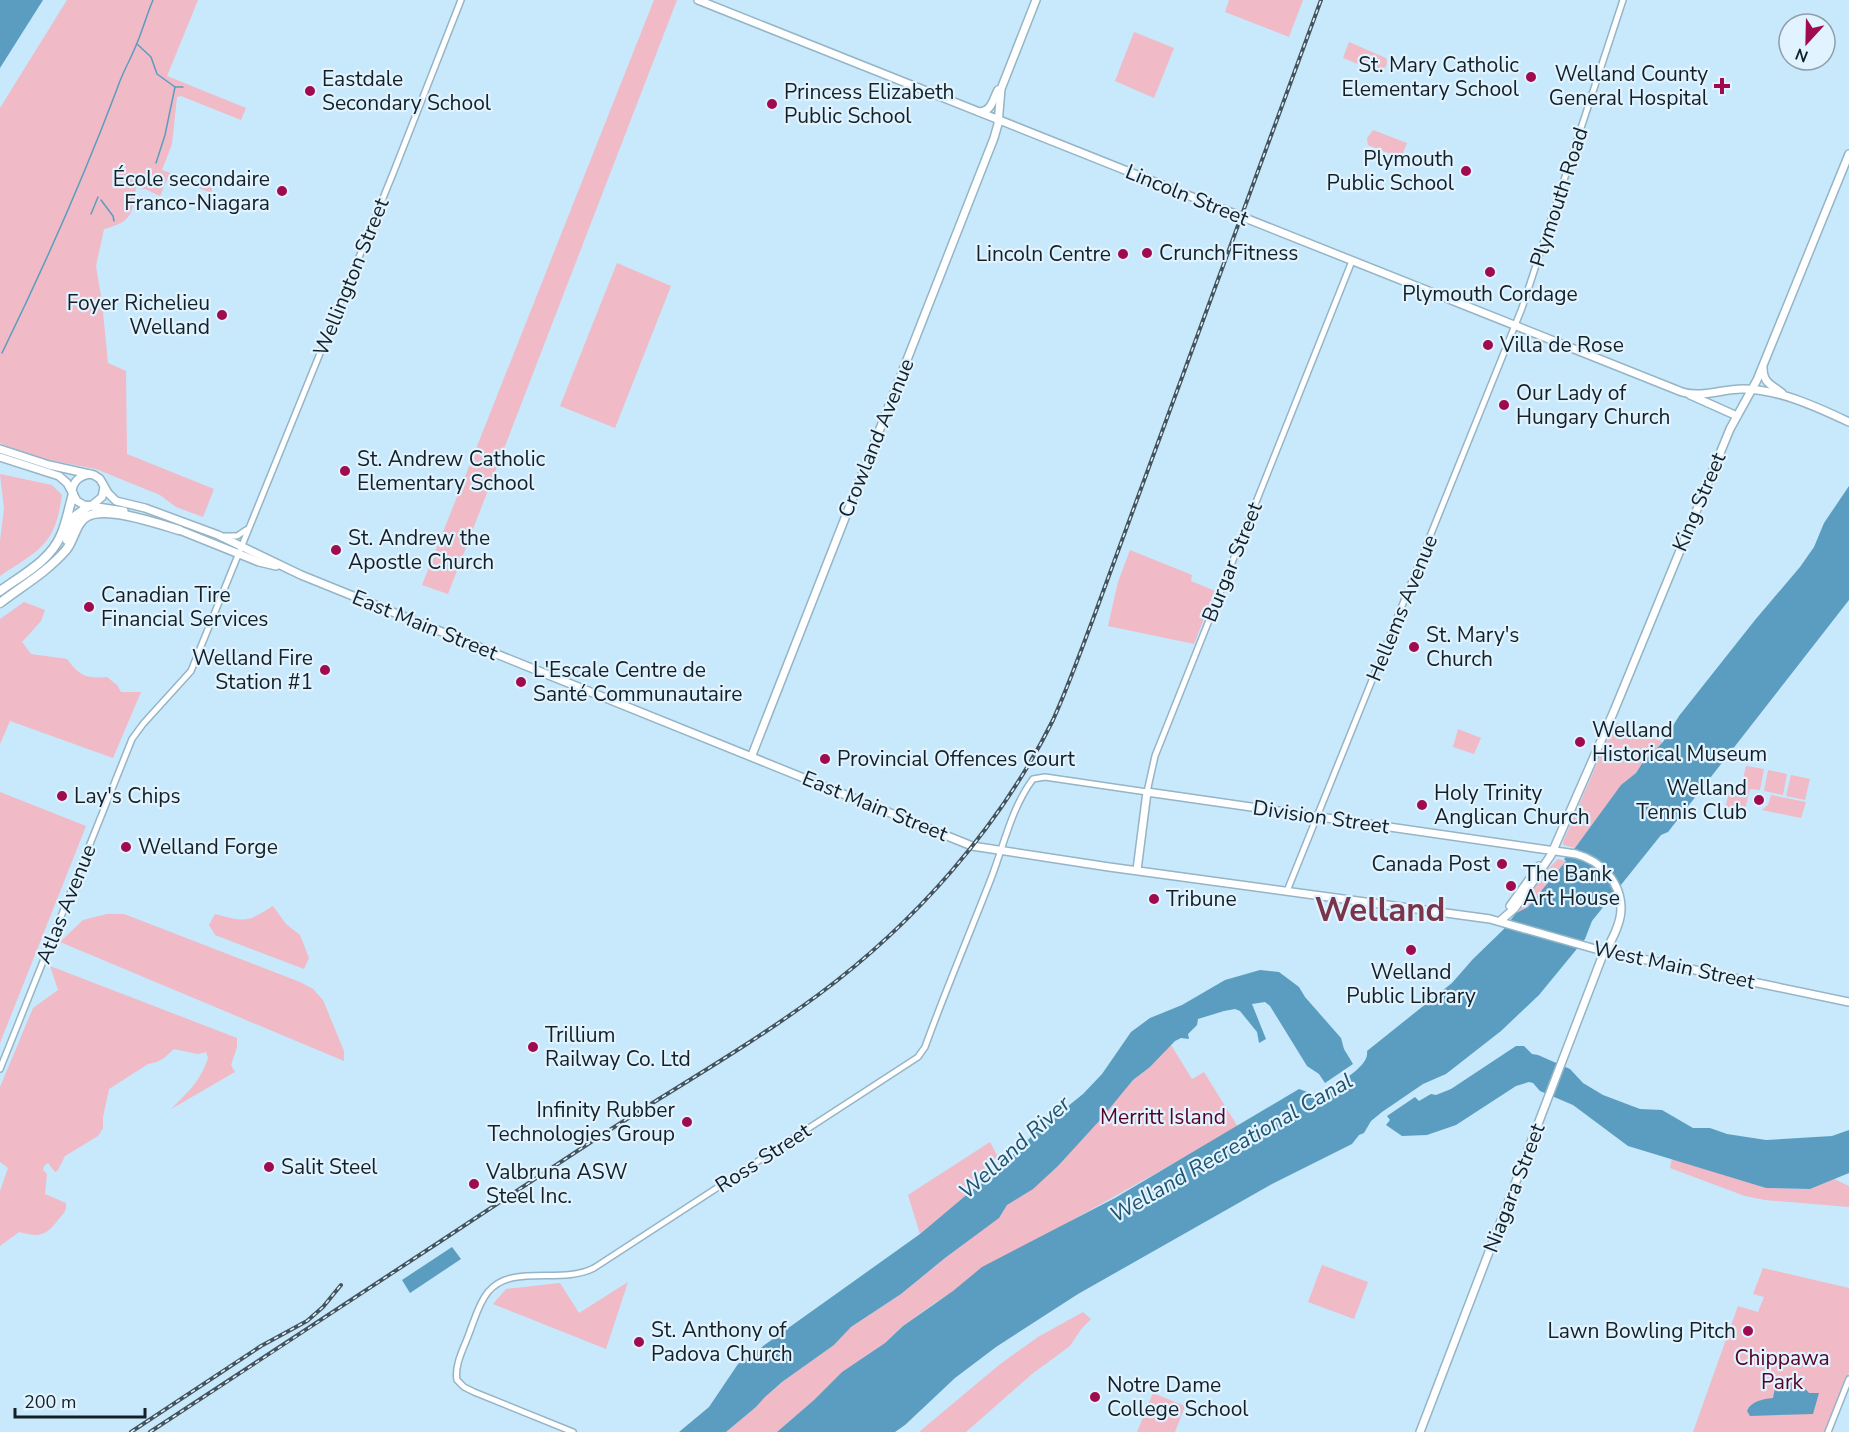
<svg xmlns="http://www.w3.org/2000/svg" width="1849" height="1432" font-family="'Nunito Sans',sans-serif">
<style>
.green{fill:#f0bac7}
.water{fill:#5b9dc0}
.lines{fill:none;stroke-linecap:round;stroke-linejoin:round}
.stream{stroke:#5b9dc0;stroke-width:1.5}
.minor-casing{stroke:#95b4c6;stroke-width:8}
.major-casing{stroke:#95b4c6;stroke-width:10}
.highway-casing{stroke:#95b4c6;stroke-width:11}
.minor{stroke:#fff;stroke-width:5}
.major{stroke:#fff;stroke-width:7}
.highway{stroke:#fff;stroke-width:8}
.rail-casing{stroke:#43545e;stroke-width:4}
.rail{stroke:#e0f3ff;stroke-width:1.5;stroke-dasharray:4.5;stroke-linecap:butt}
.poi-dot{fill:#a00a4e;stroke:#e0f3ff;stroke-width:2}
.labels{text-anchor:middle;stroke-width:4.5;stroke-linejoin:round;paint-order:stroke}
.poi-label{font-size:21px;fill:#142027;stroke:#e0f3ff;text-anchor:start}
.street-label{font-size:21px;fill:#142027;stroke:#e0f3ff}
.park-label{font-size:21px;fill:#560227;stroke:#e0f3ff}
.water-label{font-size:22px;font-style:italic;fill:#1f526c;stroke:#e0f3ff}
.town-label{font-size:33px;font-weight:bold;fill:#7b354b;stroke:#e0f3ff}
</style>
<rect width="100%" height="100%" fill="#c8e8fb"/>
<g class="green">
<path d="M67 0H198L167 76 246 108 241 120 181 96 177 97 172 144 162 170 212 188 211 193 169 175 160 196 145 189 136 188C132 214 132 222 104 229L96 266 102 302 108 363 126 371 127 454 214 489 203 517 176 507 160 495 96 469 33 457 0 443V108Z"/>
<polygon points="654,0 677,0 448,594 422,585"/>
<polygon points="1229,0 1303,0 1289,37 1225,12"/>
<polygon points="1134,32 1174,48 1154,98 1115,81"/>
<path d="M1349 42 1386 58C1388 63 1386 67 1382 71H1376L1343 58Z"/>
<polygon points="1373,130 1407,143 1401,158 1368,145 1367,138"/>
<polygon points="617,263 671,286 615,428 560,406"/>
<path d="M0 474 52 485 62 495C55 546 40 549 0 576V541L4 509Z"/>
<polygon points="1130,550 1192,575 1191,581 1215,591 1194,644 1108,626 1118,582"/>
<path d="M24 602 45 610 41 621 22 642 31 654 67 659C79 676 87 679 107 677L117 685 121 692H141L113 758 10 721 0 744V619Z"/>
<polygon points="1615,722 1663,742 1643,762 1636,773 1621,786 1575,848 1563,845 1563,842"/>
<polygon points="1458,729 1481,738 1474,754 1453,747"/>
<polygon points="1746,766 1764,769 1760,790 1750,789 1745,810 1728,807 1726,805 1730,787 1741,787"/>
<polygon points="1768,770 1787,774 1783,795 1764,791"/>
<polygon points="1791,775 1810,779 1805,800 1786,796"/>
<polygon points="0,792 86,826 0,1043"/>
<polygon points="1771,795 1806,802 1801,818 1762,810 1768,805"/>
<polygon points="1558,859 1566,861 1528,908 1520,911 1519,908 1548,869"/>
<path d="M273 906 286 924 300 935 309 958 304 969 215 935 209 925 215 914C245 922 246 923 273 906Z"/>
<polygon points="107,914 124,914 300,982 313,989 323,1000 344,1051 344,1061 60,942 83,920"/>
<path d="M50 966 237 1038V1047L231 1065 235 1072 171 1109C189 1091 200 1082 208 1058L206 1052 198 1054 174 1049 164 1058 157 1062 148 1064 109 1089 103 1117V1128L98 1136 65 1156 58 1170 55 1172 48 1163 44 1166 43 1170 47 1174 45 1194 66 1203C67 1211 63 1214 58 1220 45 1237 39 1237 19 1232L0 1246V1191L8 1168 0 1162V1087L33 1008 58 990Z"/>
<polygon points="1171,1045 1192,1079 1204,1072 1238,1127 1060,1227 933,1304 903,1326 885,1343 842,1372 814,1400 777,1432 726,1432 756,1407 765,1397 782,1382 834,1345 851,1327 901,1294 945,1258 998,1218 1007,1205 1033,1188 1058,1166 1133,1080 1150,1067"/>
<polygon points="990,1142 1002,1165 920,1234 908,1195"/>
<polygon points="1672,1158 1766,1188 1810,1189 1834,1179 1849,1186 1849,1207 1765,1200 1745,1196 1670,1168"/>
<polygon points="1322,1265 1368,1282 1354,1319 1308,1302"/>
<polygon points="1763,1268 1849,1288 1849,1372 1825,1432 1693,1432 1738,1306 1758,1312 1764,1297 1753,1294"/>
<polygon points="628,1282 606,1349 493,1304 506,1289 560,1283 579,1313"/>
<polygon points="1083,1312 1091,1319 1082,1328 1070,1346 1032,1374 966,1432 919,1432 999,1365 1038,1337"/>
<polygon points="1153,1393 1185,1406 1175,1432 1137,1432"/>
</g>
<g class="water">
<polygon points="0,0 43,0 0,68"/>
<path d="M1849 486V600L1668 832 1661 835 1592 921 1585 939 1539 995 1501 1031 1446 1074 1423 1084 1382 1112 1371 1121 1364 1133 1359 1135 1352 1144 1272 1184 1078 1294 996 1347 955 1378 905 1425 895 1432H777L814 1400 842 1372 885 1343 903 1326 953 1291 982 1267 1115 1198 1299 1089 1313 1094 1321 1093C1334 1086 1370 1067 1367 1051L1452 983 1473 959 1503 930 1516 913 1528 907 1566 861 1564 859 1575 848 1621 785 1636 773 1643 762 1663 742 1679 716 1755 620 1800 567 1814 547 1824 523Z"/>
<polygon points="1260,970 1279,972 1299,987 1305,997 1341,1038 1344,1049 1353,1064 1325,1083 1319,1074 1307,1066 1270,1006 1265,1002 1252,1004 1266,1039 1259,1043 1257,1032 1240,1011 1235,1009 1224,1011 1198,1019 1197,1025 1188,1034 1189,1039 1181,1038 1175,1041 1150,1067 1133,1080 1100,1120 1058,1166 1033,1189 1007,1205 999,1218 945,1258 901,1294 851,1327 834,1345 782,1382 765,1397 756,1407 726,1432 679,1432 709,1407 738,1364 920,1234 1002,1165 1036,1132 1083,1094 1102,1074 1131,1032 1150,1018 1182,1005 1225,980"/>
<polygon points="1516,1046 1524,1046 1532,1054 1538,1055 1570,1069 1583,1083 1603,1095 1640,1109 1662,1110 1693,1128 1710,1128 1727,1134 1766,1140 1832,1136 1849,1130 1849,1173 1810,1189 1766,1188 1628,1146 1573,1105 1540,1091 1533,1083 1529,1082 1516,1086 1456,1125 1427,1135 1402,1136 1386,1125 1390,1120 1387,1116 1415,1097 1419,1101 1431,1094 1436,1095 1451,1089"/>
<polygon points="452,1247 461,1259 410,1293 402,1280"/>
<path d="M1787 1382 1802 1385 1809 1393H1819L1813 1414 1750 1416 1747 1411C1751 1401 1763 1399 1773 1398L1775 1388Z"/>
</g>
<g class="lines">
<g class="stream">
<polyline points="137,44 151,57 157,74 175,87 183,87"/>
<polyline points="156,163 165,135 175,87"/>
<polyline points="101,200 113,216 114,221"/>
<polyline points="91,214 98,197"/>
<path d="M2 353C44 267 83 179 117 89 122 73 131 59 137 43 143 29 147 14 153 0"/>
</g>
<g class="minor-casing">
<g id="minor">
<polyline points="225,536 237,536 246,530"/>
<polyline points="1287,891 1522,308 1623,0"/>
<polyline points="0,1069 132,739 143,724 191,671 394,171 461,0"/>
<path d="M573 1432 474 1392 464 1387 457 1380C454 1364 465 1346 470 1331 475 1318 479 1303 488 1292 512 1263 561 1285 594 1268L918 1057 925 1047C946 989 970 933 992 876 1004 844 1012 807 1033 779L1045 777 1147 792 1155 756 1352 261"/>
<polyline points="1828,1432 1849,1379"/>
</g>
</g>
<g class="major-casing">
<g id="major">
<path d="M698 0 1682 392C1701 398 1723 389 1742 389 1779 389 1817 407 1849 422"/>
<path d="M980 112C992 111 993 99 998 90"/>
<path d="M1763 368C1763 383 1772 385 1782 393"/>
<polyline points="1690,395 1737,416"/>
<polyline points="0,449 49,465 94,475 100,479 108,493 116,501 145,508 218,535 301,575 972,846 1109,867 1490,919 1599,950 1849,1002"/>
<polyline points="0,457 59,476 67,483 77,501 84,505 124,511"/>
<path d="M72 492C73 481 79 476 90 474"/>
<polyline points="91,506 102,497 104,487"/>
<polyline points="177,529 259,562 276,566"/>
<polyline points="752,755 994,138 998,124 1001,89 1036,0"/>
<path d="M1137 870 1147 792 1576 854C1601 861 1621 882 1621 909 1621 925 1610 944 1602 957L1420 1432"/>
<polyline points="1510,906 1539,866"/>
<polyline points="1500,921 1515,908 1551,855 1614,711 1730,429 1757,380 1849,154"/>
</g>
</g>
<g class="highway-casing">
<g id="highway">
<polyline points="67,540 75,516 89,506"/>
<path d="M0 591C22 575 50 561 61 535 67 521 69 507 73 494"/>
<path d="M0 603C22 586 47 572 66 550 74 541 76 521 88 516 108 506 159 524 179 530"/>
</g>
</g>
<use href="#minor" class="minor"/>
<use href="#major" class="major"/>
<use href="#highway" class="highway"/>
<g class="rail-casing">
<g id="rail">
<polyline points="131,1432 261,1346 307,1321 323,1307 341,1285"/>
<path d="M150 1432C296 1337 442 1240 588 1144 664 1094 745 1049 818 995 914 924 1000 827 1053 720 1068 687 1080 653 1093 619L1321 0"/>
</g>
</g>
<use href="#rail" class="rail"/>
</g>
<g class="poi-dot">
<circle cx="1531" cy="77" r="6"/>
<path d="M1719 77h6v6h6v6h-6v6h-6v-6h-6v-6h6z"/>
<circle cx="310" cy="91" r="6"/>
<circle cx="772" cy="104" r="6"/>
<circle cx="1466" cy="171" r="6"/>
<circle cx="282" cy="191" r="6"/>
<circle cx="1147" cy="253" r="6"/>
<circle cx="1123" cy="254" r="6"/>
<circle cx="1490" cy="272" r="6"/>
<circle cx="222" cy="315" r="6"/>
<circle cx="1488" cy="345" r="6"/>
<circle cx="1504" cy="405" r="6"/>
<circle cx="345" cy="471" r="6"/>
<circle cx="336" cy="550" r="6"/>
<circle cx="89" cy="607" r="6"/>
<circle cx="1414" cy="647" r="6"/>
<circle cx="325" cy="670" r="6"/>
<circle cx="521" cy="682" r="6"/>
<circle cx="1580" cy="742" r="6"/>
<circle cx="825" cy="759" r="6"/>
<circle cx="62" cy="796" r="6"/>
<circle cx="1759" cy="800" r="6"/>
<circle cx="1422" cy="805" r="6"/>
<circle cx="126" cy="847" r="6"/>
<circle cx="1502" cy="864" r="6"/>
<circle cx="1511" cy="886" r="6"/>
<circle cx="1154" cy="899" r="6"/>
<circle cx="1411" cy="950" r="6"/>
<circle cx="533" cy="1047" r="6"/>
<circle cx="687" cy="1122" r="6"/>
<circle cx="269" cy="1167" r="6"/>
<circle cx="474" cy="1184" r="6"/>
<circle cx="1748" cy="1331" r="6"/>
<circle cx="639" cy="1342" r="6"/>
<circle cx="1095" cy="1397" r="6"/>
</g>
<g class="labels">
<g class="poi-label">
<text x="1519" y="72" text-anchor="end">St. Mary Catholic<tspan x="1519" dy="24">Elementary School</tspan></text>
<text x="1708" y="81" text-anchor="end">Welland County<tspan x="1708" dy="24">General Hospital</tspan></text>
<text x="322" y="86">Eastdale<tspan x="322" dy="24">Secondary School</tspan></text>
<text x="784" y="99">Princess Elizabeth<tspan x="784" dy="24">Public School</tspan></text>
<text x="1454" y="166" text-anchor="end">Plymouth<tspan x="1454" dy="24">Public School</tspan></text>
<text x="270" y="186" text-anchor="end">École secondaire<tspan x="270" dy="24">Franco-Niagara</tspan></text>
<text x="1159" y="260">Crunch Fitness</text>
<text x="1111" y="261" text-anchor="end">Lincoln Centre</text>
<text x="1490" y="301" text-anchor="middle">Plymouth Cordage</text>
<text x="210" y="310" text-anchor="end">Foyer Richelieu<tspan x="210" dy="24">Welland</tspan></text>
<text x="1500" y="352">Villa de Rose</text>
<text x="1516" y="400">Our Lady of<tspan x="1516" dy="24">Hungary Church</tspan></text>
<text x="357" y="466">St. Andrew Catholic<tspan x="357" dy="24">Elementary School</tspan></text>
<text x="348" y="545">St. Andrew the<tspan x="348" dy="24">Apostle Church</tspan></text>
<text x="101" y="602">Canadian Tire<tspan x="101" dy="24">Financial Services</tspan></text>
<text x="1426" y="642">St. Mary's<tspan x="1426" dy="24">Church</tspan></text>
<text x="313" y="665" text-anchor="end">Welland Fire<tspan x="313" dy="24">Station #1</tspan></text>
<text x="533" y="677">L'Escale Centre de<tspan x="533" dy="24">Santé Communautaire</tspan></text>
<text x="1592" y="737">Welland<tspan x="1592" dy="24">Historical Museum</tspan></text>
<text x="837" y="766">Provincial Offences Court</text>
<text x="1747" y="795" text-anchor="end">Welland<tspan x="1747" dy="24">Tennis Club</tspan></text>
<text x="1434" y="800">Holy Trinity<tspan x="1434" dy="24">Anglican Church</tspan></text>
<text x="74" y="803">Lay's Chips</text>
<text x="138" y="854">Welland Forge</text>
<text x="1490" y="871" text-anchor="end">Canada Post</text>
<text x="1523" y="881">The Bank<tspan x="1523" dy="24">Art House</tspan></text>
<text x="1166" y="906">Tribune</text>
<text x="1411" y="979" text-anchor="middle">Welland<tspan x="1411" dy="24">Public Library</tspan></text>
<text x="545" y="1042">Trillium<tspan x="545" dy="24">Railway Co. Ltd</tspan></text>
<text x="675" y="1117" text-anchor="end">Infinity Rubber<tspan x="675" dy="24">Technologies Group</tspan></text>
<text x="281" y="1174">Salit Steel</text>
<text x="486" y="1179">Valbruna ASW<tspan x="486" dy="24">Steel Inc.</tspan></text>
<text x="651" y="1337">St. Anthony of<tspan x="651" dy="24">Padova Church</tspan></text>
<text x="1736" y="1338" text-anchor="end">Lawn Bowling Pitch</text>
<text x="1107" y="1392">Notre Dame<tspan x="1107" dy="24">College School</tspan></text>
</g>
<g class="street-label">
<text transform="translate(1187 195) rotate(22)" y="7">Lincoln Street</text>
<text transform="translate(1559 197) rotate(-72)" y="7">Plymouth Road</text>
<text transform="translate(351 277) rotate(-68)" y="7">Wellington Street</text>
<text transform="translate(876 438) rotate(-68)" y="7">Crowland Avenue</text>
<text transform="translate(1699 502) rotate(-67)" y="7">King Street</text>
<text transform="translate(1232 562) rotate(-68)" y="7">Burgar Street</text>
<text transform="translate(1402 608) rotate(-68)" y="7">Hellems Avenue</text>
<text transform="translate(425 625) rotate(22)" y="7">East Main Street</text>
<text transform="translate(875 806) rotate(22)" y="7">East Main Street</text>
<text transform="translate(1321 817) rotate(8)" y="7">Division Street</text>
<text transform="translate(66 904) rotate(-68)" y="7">Atlas Avenue</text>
<text transform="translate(1674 965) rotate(12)" y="7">West Main Street</text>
<text transform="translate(763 1158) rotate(-33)" y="7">Ross Street</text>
<text transform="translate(1514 1188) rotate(-69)" y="7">Niagara Street</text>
</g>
<g class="park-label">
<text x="1163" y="1124">Merritt Island</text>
<text x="1782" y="1365">Chippawa<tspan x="1782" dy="24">Park</tspan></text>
</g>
<g class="water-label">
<text transform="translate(1014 1147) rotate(-42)" y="8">Welland River</text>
<text transform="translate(1231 1147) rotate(-30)" y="8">Welland Recreational Canal</text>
</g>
<g class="town-label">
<text x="1380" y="921">Welland</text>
</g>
</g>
<g transform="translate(1807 42) rotate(202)"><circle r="28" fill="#e0f3ff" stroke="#8e9fa9" stroke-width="1.5"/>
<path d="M0-4.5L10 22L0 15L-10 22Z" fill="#a00a4e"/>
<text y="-9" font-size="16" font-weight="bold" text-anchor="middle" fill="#142027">N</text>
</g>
<path d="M15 1408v9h130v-9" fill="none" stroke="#142027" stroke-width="3"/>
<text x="24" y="1408" font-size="18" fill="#142027" stroke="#e0f3ff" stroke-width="4.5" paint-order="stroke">200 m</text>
</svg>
